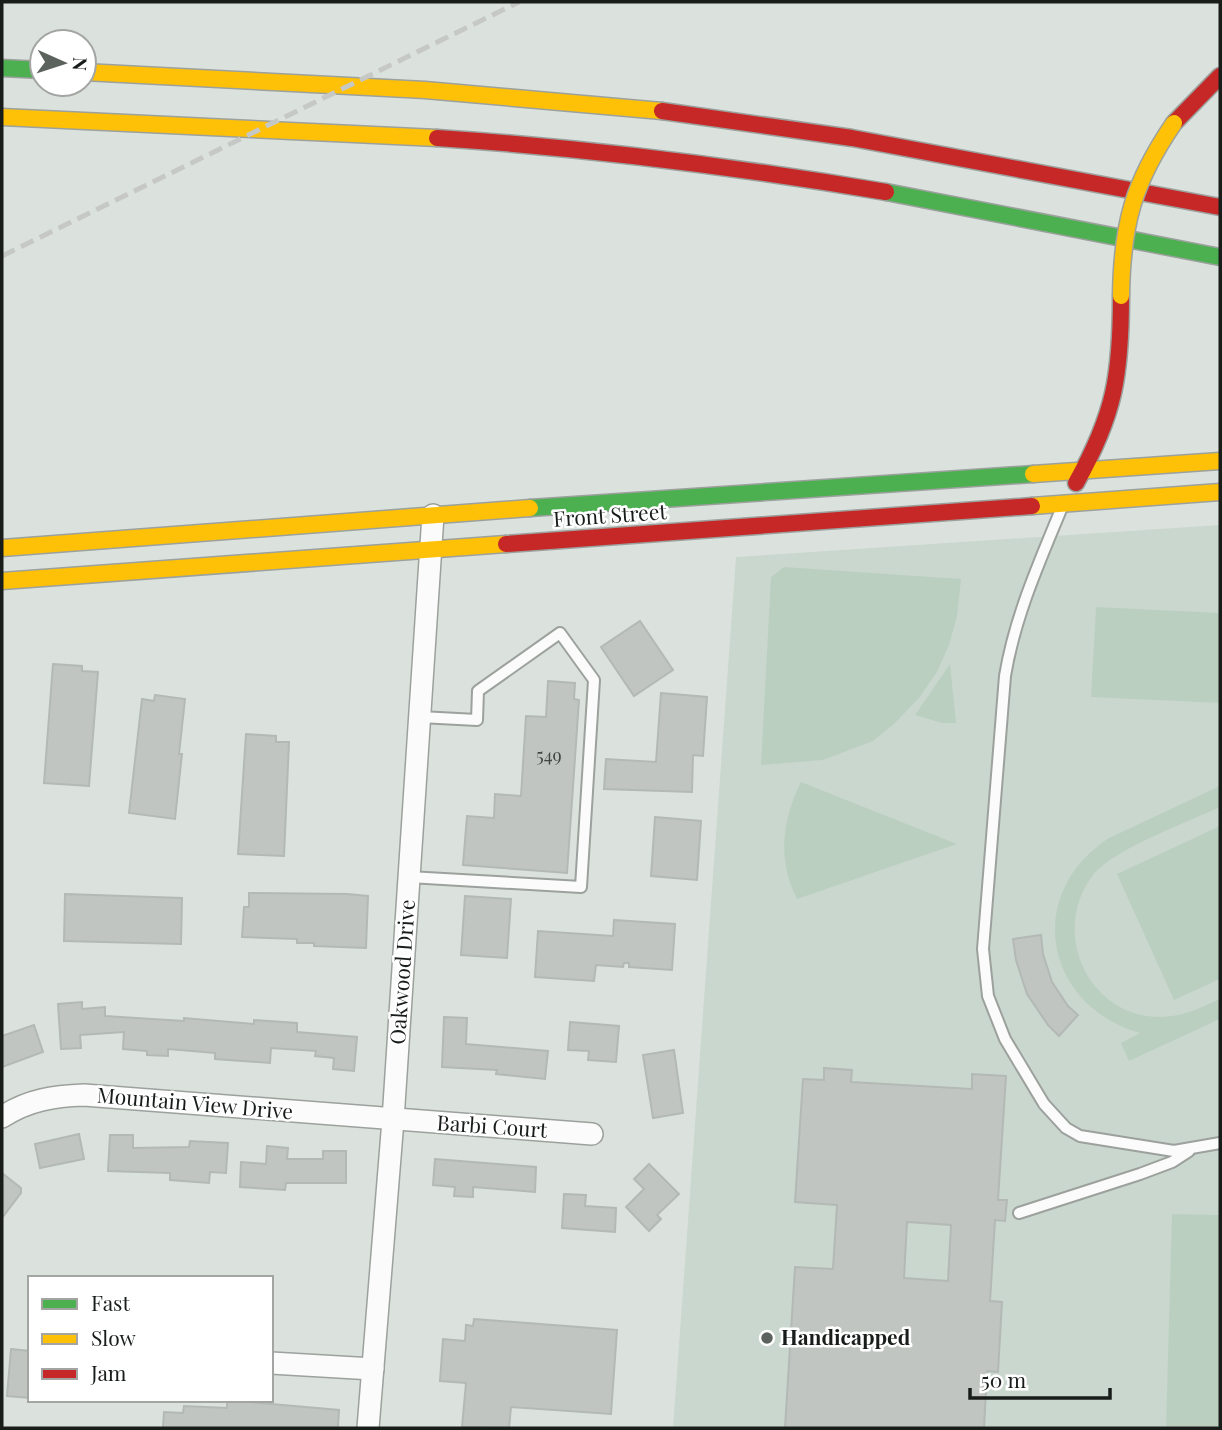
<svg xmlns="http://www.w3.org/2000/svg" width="1222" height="1430" font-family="'Playfair Display',serif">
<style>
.built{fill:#cad7ce}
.green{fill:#bbcfc1}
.building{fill:#c0c5c1;stroke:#b3b9b5;stroke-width:2;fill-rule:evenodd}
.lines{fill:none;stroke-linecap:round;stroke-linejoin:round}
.lane-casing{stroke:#9ca19d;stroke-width:14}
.street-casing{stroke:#9ca19d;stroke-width:24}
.fast-casing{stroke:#9ca19d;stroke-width:19}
.slow-casing{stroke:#9ca19d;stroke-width:19}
.jam-casing{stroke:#9ca19d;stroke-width:19}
.lane{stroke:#fafbfa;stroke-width:10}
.street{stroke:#fafbfa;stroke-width:21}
.fast{stroke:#4caf50;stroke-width:16}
.slow{stroke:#ffc107;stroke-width:16}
.jam{stroke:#c62828;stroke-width:16}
.rail{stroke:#c6c8c6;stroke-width:5;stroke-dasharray:14 7;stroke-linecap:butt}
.slow-bridge-casing{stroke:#9ca19d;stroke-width:19;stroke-linecap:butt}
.slow-bridge{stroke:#ffc107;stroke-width:16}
.poi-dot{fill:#5c625e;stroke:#fff;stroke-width:2.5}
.labels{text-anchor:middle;stroke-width:5;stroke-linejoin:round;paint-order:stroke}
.number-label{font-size:18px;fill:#424744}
.street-label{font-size:21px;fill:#181d1a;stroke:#fff}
.poi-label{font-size:21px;font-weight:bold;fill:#181d1a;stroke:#fff;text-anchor:start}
</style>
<rect width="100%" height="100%" fill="#dbe2dd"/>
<polygon class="built" points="1220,525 1220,1428 673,1428 736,557"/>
<g class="green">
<polygon points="784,567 961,579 957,616 949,645 937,672 919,698 894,724 873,741 823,760 761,765 771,577"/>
<polygon points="1096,607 1220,613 1220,703 1091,697"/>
<polygon points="950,664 956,723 942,723 915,715"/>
<path d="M801 782 957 844 797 899C777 860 782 820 801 782Z"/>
<path d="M1220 786V807C1188 822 1114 849 1093 875 1050 931 1087 1016 1159 1017 1182 1017 1200 1008 1220 999V1019L1129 1061 1121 1043 1140 1033C1043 1005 1024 893 1109 838Z"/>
<polygon points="1220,826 1220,979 1174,1000 1117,874"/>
<polygon points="1172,1214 1220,1215 1220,1428 1166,1428"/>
</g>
<g class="building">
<polygon points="640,621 673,670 634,696 601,647"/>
<polygon points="53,664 82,666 82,671 98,672 89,786 44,783"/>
<polygon points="548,681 575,683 574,699 579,700 567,873 463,865 467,816 494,818 495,794 521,796 526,716 546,717"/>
<polygon points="661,693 707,697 703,756 693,755 692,792 604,789 606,759 656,762"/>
<polygon points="155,695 185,699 179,754 182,754 175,819 129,813 142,699 154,701"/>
<polygon points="246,734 276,736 276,742 289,742 284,856 238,854"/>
<polygon points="655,817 701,821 697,880 651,876"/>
<polygon points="249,893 347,894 368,896 366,948 314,946 314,943 297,943 297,939 242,937 244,907 249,907"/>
<polygon points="65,894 182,898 181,944 64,941"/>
<polygon points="465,896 511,899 507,958 461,955"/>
<polygon points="614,920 675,924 672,970 629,967 629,963 624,963 623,967 596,965 594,981 535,977 538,931 613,936"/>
<polygon points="1041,935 1043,954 1052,982 1068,1006 1078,1015 1059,1036 1048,1025 1027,994 1016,960 1013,939"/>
<polygon points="82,1002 82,1009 105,1007 105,1016 184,1021 184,1018 254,1024 254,1020 297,1023 297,1032 357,1037 354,1071 333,1069 334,1058 315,1056 316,1051 271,1048 270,1063 215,1059 215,1053 168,1049 168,1056 147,1055 147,1051 123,1049 124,1032 80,1035 81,1048 61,1049 58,1004"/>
<polygon points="444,1017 467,1018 466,1044 548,1051 545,1079 496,1074 497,1070 442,1067"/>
<polygon points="570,1022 619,1026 616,1062 588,1060 589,1051 568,1050"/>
<polygon points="34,1025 43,1052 2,1067 2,1036"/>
<polygon points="674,1050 683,1113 653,1118 643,1055"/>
<path d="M824 1068 852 1070 851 1082 972 1089V1074L1006 1076 998 1200H1007L1005 1221 995 1220 990 1301 1002 1302 998 1372 987 1371 984 1428H785L795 1267 833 1269 837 1205 795 1202 803 1079 824 1080ZM907 1222 951 1225 948 1281 904 1278Z"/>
<polygon points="79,1134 84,1159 40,1168 35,1144"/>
<polygon points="110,1135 133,1135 133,1148 189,1147 190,1141 228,1143 226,1173 210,1172 209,1183 170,1180 170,1173 108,1171"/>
<polygon points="267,1146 288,1148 287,1159 323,1159 323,1151 346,1151 346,1183 286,1183 285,1190 240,1187 241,1162 266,1164"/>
<polygon points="435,1159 536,1167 535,1192 473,1187 473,1197 454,1196 455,1187 433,1185"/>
<polygon points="649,1164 679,1194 657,1215 661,1219 649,1231 626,1207 644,1189 634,1179"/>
<polygon points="2,1173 21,1188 21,1193 2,1218"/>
<polygon points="564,1194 586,1195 585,1206 616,1208 615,1232 562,1228"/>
<polygon points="474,1319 617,1330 611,1414 511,1407 509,1428 462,1427 466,1383 440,1381 443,1339 465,1341 466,1325 473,1326"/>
<polygon points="11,1349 30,1351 30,1398 7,1396"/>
<polygon points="227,1400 339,1410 338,1428 163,1428 164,1412 183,1413 184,1406 227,1408"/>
</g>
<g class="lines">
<g class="lane-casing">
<g id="lane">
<path d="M1062 507C1039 563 1015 616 1005 676L983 949 988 996 1005 1039 1044 1104 1066 1128 1080 1136 1174 1151 1220 1143"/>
<polyline points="409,877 581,887 594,680 560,633 478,691 477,720 420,717"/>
<polyline points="1019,1213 1140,1174 1172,1162 1189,1151"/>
</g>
</g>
<g class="street-casing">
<g id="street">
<path d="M2 1117C28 1100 54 1096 84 1095L592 1134"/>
<polyline points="271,1363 373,1369"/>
<polyline points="368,1428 393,1120 433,515"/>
</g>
</g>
<g class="fast-casing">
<g id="fast">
<polyline points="2,68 42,70"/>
<polyline points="886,192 1220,257"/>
<polyline points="530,508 1033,474"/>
</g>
</g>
<g class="slow-casing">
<g id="slow">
<polyline points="84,72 425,90 662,111"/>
<polyline points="2,117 437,138"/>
<polyline points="1033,474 1220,461"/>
<polyline points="1032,506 1220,492"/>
<polyline points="2,548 530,508"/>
<polyline points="2,581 506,544"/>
</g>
</g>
<g class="jam-casing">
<g id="jam">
<polyline points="662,111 852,138 1220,207"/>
<polyline points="1174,123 1220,76"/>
<path d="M437 138C588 148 737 167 886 192"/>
<path d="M1076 483C1115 414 1121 374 1121 296"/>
<polyline points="506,544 1032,506"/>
</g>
</g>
<use href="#lane" class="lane"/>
<use href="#street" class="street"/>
<use href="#fast" class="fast"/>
<use href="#slow" class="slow"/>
<use href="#jam" class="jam"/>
<polyline class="rail" points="2,256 519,2"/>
<g class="slow-bridge-casing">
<path id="slow-bridge" d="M1121 296C1122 224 1133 183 1174 123"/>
</g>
<use href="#slow-bridge" class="slow-bridge"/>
</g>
<circle class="poi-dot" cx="767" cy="1338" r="7"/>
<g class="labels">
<g class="number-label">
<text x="549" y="762">549</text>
</g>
<g class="street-label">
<text transform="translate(610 516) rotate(-4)" y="7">Front Street</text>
<text transform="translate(403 972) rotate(-86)" y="7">Oakwood Drive</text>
<text transform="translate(195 1104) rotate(5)" y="7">Mountain View Drive</text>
<text transform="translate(492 1127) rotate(4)" y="7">Barbi Court</text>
</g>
<g class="poi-label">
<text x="781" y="1345">Handicapped</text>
</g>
</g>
<rect width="1222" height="1430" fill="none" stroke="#181d1a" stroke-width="7"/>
<rect x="28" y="1276" width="245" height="126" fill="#ffffff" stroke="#a3a5a3" stroke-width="2"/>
<rect x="42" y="1299" width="35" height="10" fill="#4caf50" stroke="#a3a5a3" stroke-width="2"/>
<text x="91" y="1311" font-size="21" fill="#181d1a">Fast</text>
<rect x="42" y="1334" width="35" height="10" fill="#ffc107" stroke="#a3a5a3" stroke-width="2"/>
<text x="91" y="1346" font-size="21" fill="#181d1a">Slow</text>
<rect x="42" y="1369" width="35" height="10" fill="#c62828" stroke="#a3a5a3" stroke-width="2"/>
<text x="91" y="1381" font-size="21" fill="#181d1a">Jam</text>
<g transform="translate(63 63) rotate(93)"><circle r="33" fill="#ffffff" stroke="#a3a5a3" stroke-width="2"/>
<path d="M0-5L12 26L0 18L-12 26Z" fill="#5c625e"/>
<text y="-10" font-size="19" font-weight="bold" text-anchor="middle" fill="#181d1a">N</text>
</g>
<path d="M970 1388v10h140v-10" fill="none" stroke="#181d1a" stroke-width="3.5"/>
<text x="981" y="1388" font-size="21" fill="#181d1a" stroke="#ffffff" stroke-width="5" paint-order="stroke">50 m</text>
</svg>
